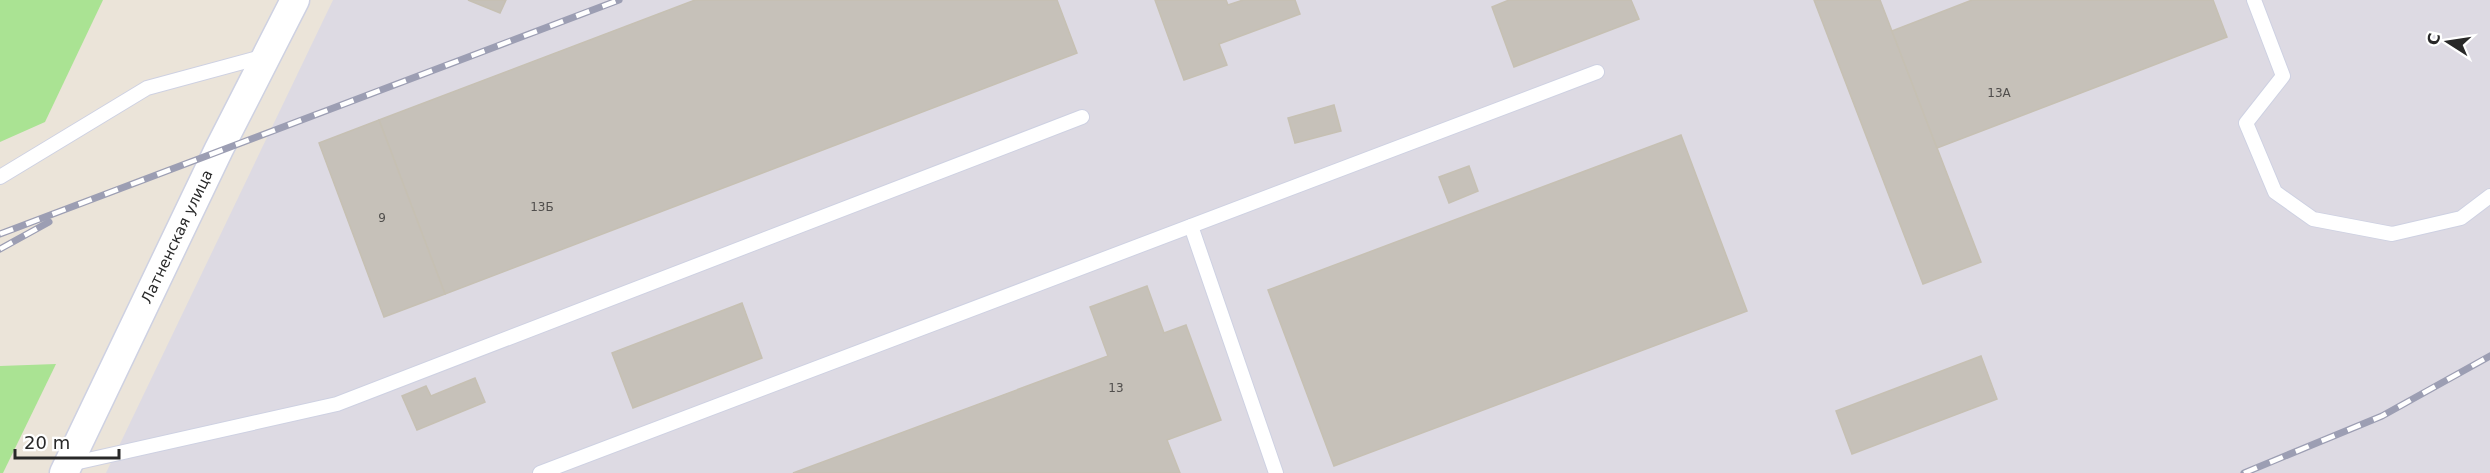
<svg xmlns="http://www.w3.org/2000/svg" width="2490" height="473" font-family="'DejaVu Sans',sans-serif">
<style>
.industrial{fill:#dddae3}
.green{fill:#aae393}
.building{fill:#c6c1b9;stroke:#c6c0b3;stroke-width:1.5}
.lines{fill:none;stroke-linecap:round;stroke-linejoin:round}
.lane-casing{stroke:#ced1e2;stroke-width:16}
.street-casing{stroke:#ced1e2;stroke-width:31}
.lane{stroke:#fff;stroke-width:14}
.street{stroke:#fff;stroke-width:28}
.rail-casing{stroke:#9c9eb3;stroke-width:7}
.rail{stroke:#fff;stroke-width:4.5;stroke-dasharray:14;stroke-linecap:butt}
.labels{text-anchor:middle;stroke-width:4.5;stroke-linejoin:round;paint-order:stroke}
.number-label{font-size:12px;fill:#504e4c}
.street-label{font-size:15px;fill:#282828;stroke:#fff}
</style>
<rect width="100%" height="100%" fill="#ebe4d9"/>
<polygon class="industrial" points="333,0 2490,0 2490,473 106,473"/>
<g class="green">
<polygon points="0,0 103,0 45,122 0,142"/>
<polygon points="56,364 3,473 0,473 0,366"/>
</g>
<g class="building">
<polygon points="468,0 506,0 500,13"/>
<polygon points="695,0 1057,0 1077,53 445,294 379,120"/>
<polygon points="1155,0 1226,0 1228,5 1243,0 1295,0 1300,14 1219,44 1227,65 1184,80"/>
<polygon points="1509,0 1631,0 1639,19 1514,67 1492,7"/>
<polygon points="1814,0 1880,0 1981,262 1923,284"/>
<polygon points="1972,0 2213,0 2227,37 1937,148 1892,31"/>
<polygon points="1334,105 1341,131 1295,143 1288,118"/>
<polygon points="379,120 445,294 384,317 319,143"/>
<polygon points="1681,135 1747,311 1334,466 1268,290"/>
<polygon points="1469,166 1478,191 1449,203 1439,177"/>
<polygon points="1147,286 1164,333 1186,325 1221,420 1167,440 1180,473 793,473 1108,356 1090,307"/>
<polygon points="742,303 762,358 633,408 612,353"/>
<polygon points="1981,356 1997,399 1852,454 1836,411"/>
<polygon points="475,378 485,402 417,430 402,396 426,386 431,396"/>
</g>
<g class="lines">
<g class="lane-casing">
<g id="lane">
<polyline points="2254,0 2283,76 2246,123 2275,192 2313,219 2392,234 2461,218 2490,196"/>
<polyline points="0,177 147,88 265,56"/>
<polyline points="1191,226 1276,473"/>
<polyline points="70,464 337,404 1082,117"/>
<polyline points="540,473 1597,72"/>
</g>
</g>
<g class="street-casing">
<g id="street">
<path id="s1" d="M64 473 219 149 295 0"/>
</g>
</g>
<use href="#lane" class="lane"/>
<use href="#street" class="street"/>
<g class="rail-casing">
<g id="rail">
<polyline points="0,234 619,0"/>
<polyline points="0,249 49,222"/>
<polyline points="2244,473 2382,416 2490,356"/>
</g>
</g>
<use href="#rail" class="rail"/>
</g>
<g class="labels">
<g class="number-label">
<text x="1999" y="97">13А</text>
<text x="542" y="211">13Б</text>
<text x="382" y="222">9</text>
<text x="1116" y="392">13</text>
</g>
<g class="street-label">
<text dy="5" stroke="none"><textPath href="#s1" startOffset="262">Латненская улица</textPath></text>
</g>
</g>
<g transform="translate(2448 42) rotate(282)" stroke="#ffffff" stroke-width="4.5" paint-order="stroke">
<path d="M0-4.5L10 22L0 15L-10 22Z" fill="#282828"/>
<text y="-9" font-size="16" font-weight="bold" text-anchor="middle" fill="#282828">С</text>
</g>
<path d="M15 449v9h104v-9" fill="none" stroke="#282828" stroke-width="3"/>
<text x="24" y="449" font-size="18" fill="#282828" stroke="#ffffff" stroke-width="4.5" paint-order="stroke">20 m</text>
</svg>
